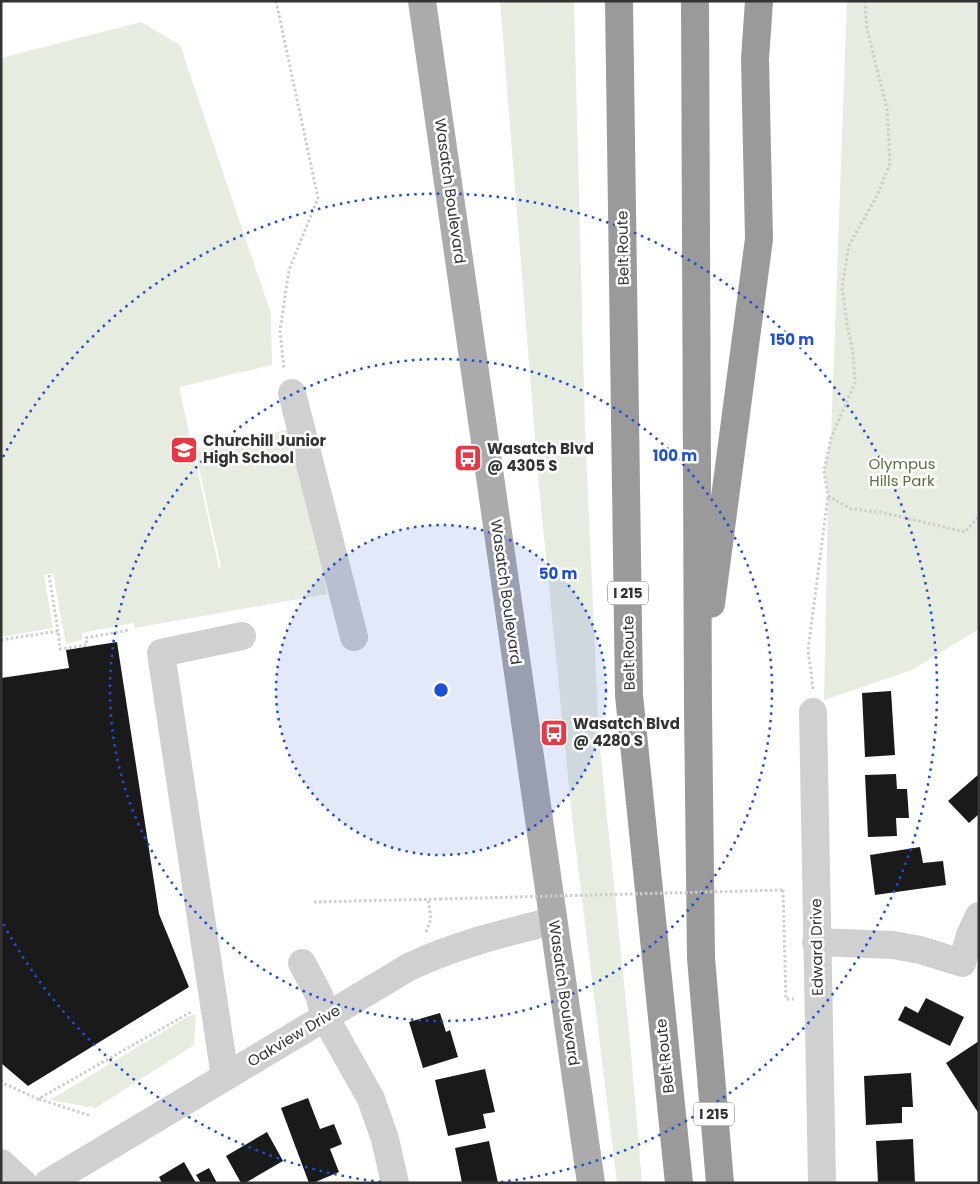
<svg xmlns="http://www.w3.org/2000/svg" width="980" height="1184" font-family="Poppins,sans-serif">
<style>
.green{fill:#e6ecdf}
.building{fill:#1a1a1a}
.lines{fill:none;stroke-linecap:round;stroke-linejoin:round}
.path{stroke:#cdcdcd;stroke-width:3;stroke-dasharray:2.5 2.5;stroke-linecap:butt}
.minor{stroke:#d0d0d0;stroke-width:28}
.major{stroke:#ababab;stroke-width:28}
.highway{stroke:#9a9a9a;stroke-width:28}
.path-bridge{stroke:#cdcdcd;stroke-width:3;stroke-dasharray:2.5 2.5;stroke-linecap:butt}
.ring{fill:none;stroke:#1d4ed8;stroke-width:2.5;stroke-dasharray:2.5 5}
.labels{text-anchor:middle;stroke-width:5;stroke-linejoin:round;paint-order:stroke}
.shield{fill:#fff;stroke:#707070;stroke-width:1}
.shield-label{font-size:14px;font-weight:bold;fill:#333}
.street-label{font-size:15px;fill:#333;stroke:#fff}
.poi-label{font-size:15px;font-weight:bold;fill:#333;stroke:#fff;text-anchor:start}
.park-label{font-size:15px;fill:#56703f;stroke:#fff}
.centre{fill:#1d4ed8;stroke:#fff;stroke-width:2.5}
.ring-label{font-size:15px;text-anchor:middle;font-weight:bold;fill:#1d4ed8;stroke:#fff;stroke-width:5;stroke-linejoin:round;paint-order:stroke}
</style>
<rect width="100%" height="100%" fill="#fff"/>
<g class="green">
<polygon points="500,1 574,1 585,429 599,739 630,1041 642,1183 617,1183 572,817 539,487"/>
<polygon points="847,1 979,1 979,629 912,670 824,700 828,496 824,471 831,438"/>
<polygon points="141,22 180,45 271,314 272,365 179,387 219,568 221,567 195,450 299,427 324,545 302,550 319,547 327,594 135,628 134,623 82,633 82,640 66,644 53,573 44,575 53,628 1,637 1,58"/>
<polygon points="196,1014 194,1045 94,1109 92,1106 88,1107 50,1100 189,1016"/>
</g>
<g class="building">
<polygon points="117,642 159,914 189,987 28,1086 1,1063 1,678 69,668 66,650"/>
<polygon points="891,691 895,755 865,757 862,693"/>
<polygon points="896,774 897,789 907,789 909,818 896,818 897,836 868,837 865,775"/>
<polygon points="979,774 979,814 969,823 948,801"/>
<polygon points="920,847 923,863 943,861 946,885 875,895 870,855"/>
<polygon points="926,998 964,1017 950,1046 898,1020 905,1006 918,1013"/>
<polygon points="440,1013 446,1032 450,1030 458,1057 423,1068 409,1022"/>
<polygon points="979,1041 979,1114 946,1063"/>
<polygon points="485,1069 495,1112 483,1114 486,1128 448,1136 435,1080"/>
<polygon points="911,1073 913,1107 902,1107 902,1123 866,1125 864,1076"/>
<polygon points="308,1098 320,1129 334,1124 342,1144 330,1149 339,1172 313,1183 309,1183 281,1108"/>
<polygon points="267,1132 283,1161 245,1183 241,1183 226,1156"/>
<polygon points="913,1139 915,1183 878,1183 876,1141"/>
<polygon points="489,1141 498,1183 462,1183 455,1148"/>
<polygon points="184,1162 196,1183 162,1183 159,1177"/>
<polygon points="209,1168 217,1183 201,1183 196,1175"/>
</g>
<g class="lines">
<g class="path">
<polyline points="276,1 318,198 289,270 280,330 284,370"/>
<polyline points="865,1 867,29 887,109 890,163 877,196 849,245 842,287 847,324 853,353 855,383 831,438 824,471 828,496 851,509 880,512 965,532 979,516"/>
<polyline points="49,575 58,631"/>
<polyline points="1,640 58,631 60,649 87,645 86,638 129,630"/>
<polyline points="813,689 808,650 828,496"/>
<polyline points="783,890 786,999 794,999"/>
<polyline points="314,902 440,899"/>
<polyline points="426,932 431,919 428,899"/>
<polyline points="1,1080 5,1084 38,1099 191,1012"/>
<polyline points="39,1099 91,1116"/>
</g>
<g class="minor">
<polyline points="292,393 354,637"/>
<polyline points="813,712 822,1183"/>
<polyline points="816,942 893,945 920,950 962,963 970,935 979,916"/>
<polyline points="302,963 319,995 325,1017 371,1099 385,1139 395,1183"/>
<polyline points="225,1077 161,653 242,636"/>
<polyline points="1,1163 23,1183"/>
<path d="M48 1183 409 967C455 945 504 933 553 921"/>
</g>
<polyline class="major" points="422,1 591,1183"/>
<g class="highway">
<polyline points="619,1 629,695 679,1183"/>
<polyline points="695,1 698,709 701,958 720,1183"/>
<polyline points="711,604 759,239 755,59 759,1"/>
</g>
<polyline class="path-bridge" points="440,899 783,890"/>
</g>
<circle cx="441" cy="690" r="165" fill="#1d4ed8" fill-opacity=".12"/>
<g class="ring">
<circle cx="441" cy="690" r="165"/>
<circle cx="441" cy="690" r="331"/>
<path d="M381 1182A496 496 0 0 1 3 923M3 457A496 496 0 1 1 501 1182"/>
</g>
<defs>
<g id="school-square" transform="scale(1.4375)"><rect x="-9" y="-9" width="18" height="18" rx="4" fill="#e63946" stroke="#fff"/><path d="M0-5L7-2L0 1L-7-2ZM-4 1L0 2.5L4 1V4Q0 6-4 4Z" fill="#fff"/></g>
<g id="bus-square" transform="scale(1.4375)"><rect x="-9" y="-9" width="18" height="18" rx="4" fill="#e63946" stroke="#fff"/><path d="M-5-6H5V4H4V6H2V4H-2V6H-4V4H-5ZM-3.5-4V0h7V-4ZM-3.5 1.2v1.5H-2V1.2ZM2 1.2v1.5H3.5V1.2Z" fill="#fff"/></g>
</defs>
<g fill-rule="evenodd">
<use href="#school-square" x="184" y="450"/>
<use href="#bus-square" x="468" y="458"/>
<use href="#bus-square" x="554" y="733"/>
</g>
<g class="labels">
<g class="shield">
<rect x="608" y="581.5" width="40" height="23" rx="4"/>
<rect x="694" y="1102.5" width="40" height="23" rx="4"/>
</g>
<g class="shield-label">
<text x="628" y="598">I 215</text>
<text x="714" y="1119">I 215</text>
</g>
<g class="street-label">
<text transform="translate(450 191) rotate(82)" y="5">Wasatch Boulevard</text>
<text transform="translate(623 248) rotate(-91)" y="5">Belt Route</text>
<text transform="translate(506 592) rotate(82)" y="5">Wasatch Boulevard</text>
<text transform="translate(629 653) rotate(-91)" y="5">Belt Route</text>
<text transform="translate(817 947) rotate(-91)" y="5">Edward Drive</text>
<text transform="translate(564 993) rotate(82)" y="5">Wasatch Boulevard</text>
<text transform="translate(294 1036) rotate(-31)" y="5">Oakview Drive</text>
<text transform="translate(665 1056) rotate(-96)" y="5">Belt Route</text>
</g>
<g class="poi-label">
<text x="203" y="446">Churchill Junior<tspan x="203" dy="17">High School</tspan></text>
<text x="487" y="454">Wasatch Blvd<tspan x="487" dy="17">@ 4305 S</tspan></text>
<text x="573" y="729">Wasatch Blvd<tspan x="573" dy="17">@ 4280 S</tspan></text>
</g>
<g class="park-label">
<text x="902" y="469">Olympus<tspan x="902" dy="17">Hills Park</tspan></text>
</g>
</g>
<circle cx="441" cy="690" r="8" class="centre"/>
<g class="ring-label">
<text x="792" y="345">150 m</text>
<text x="675" y="461">100 m</text>
<text x="558" y="579">50 m</text>
</g>
<rect width="980" height="1184" fill="none" stroke="#333333" stroke-width="5"/>
</svg>
